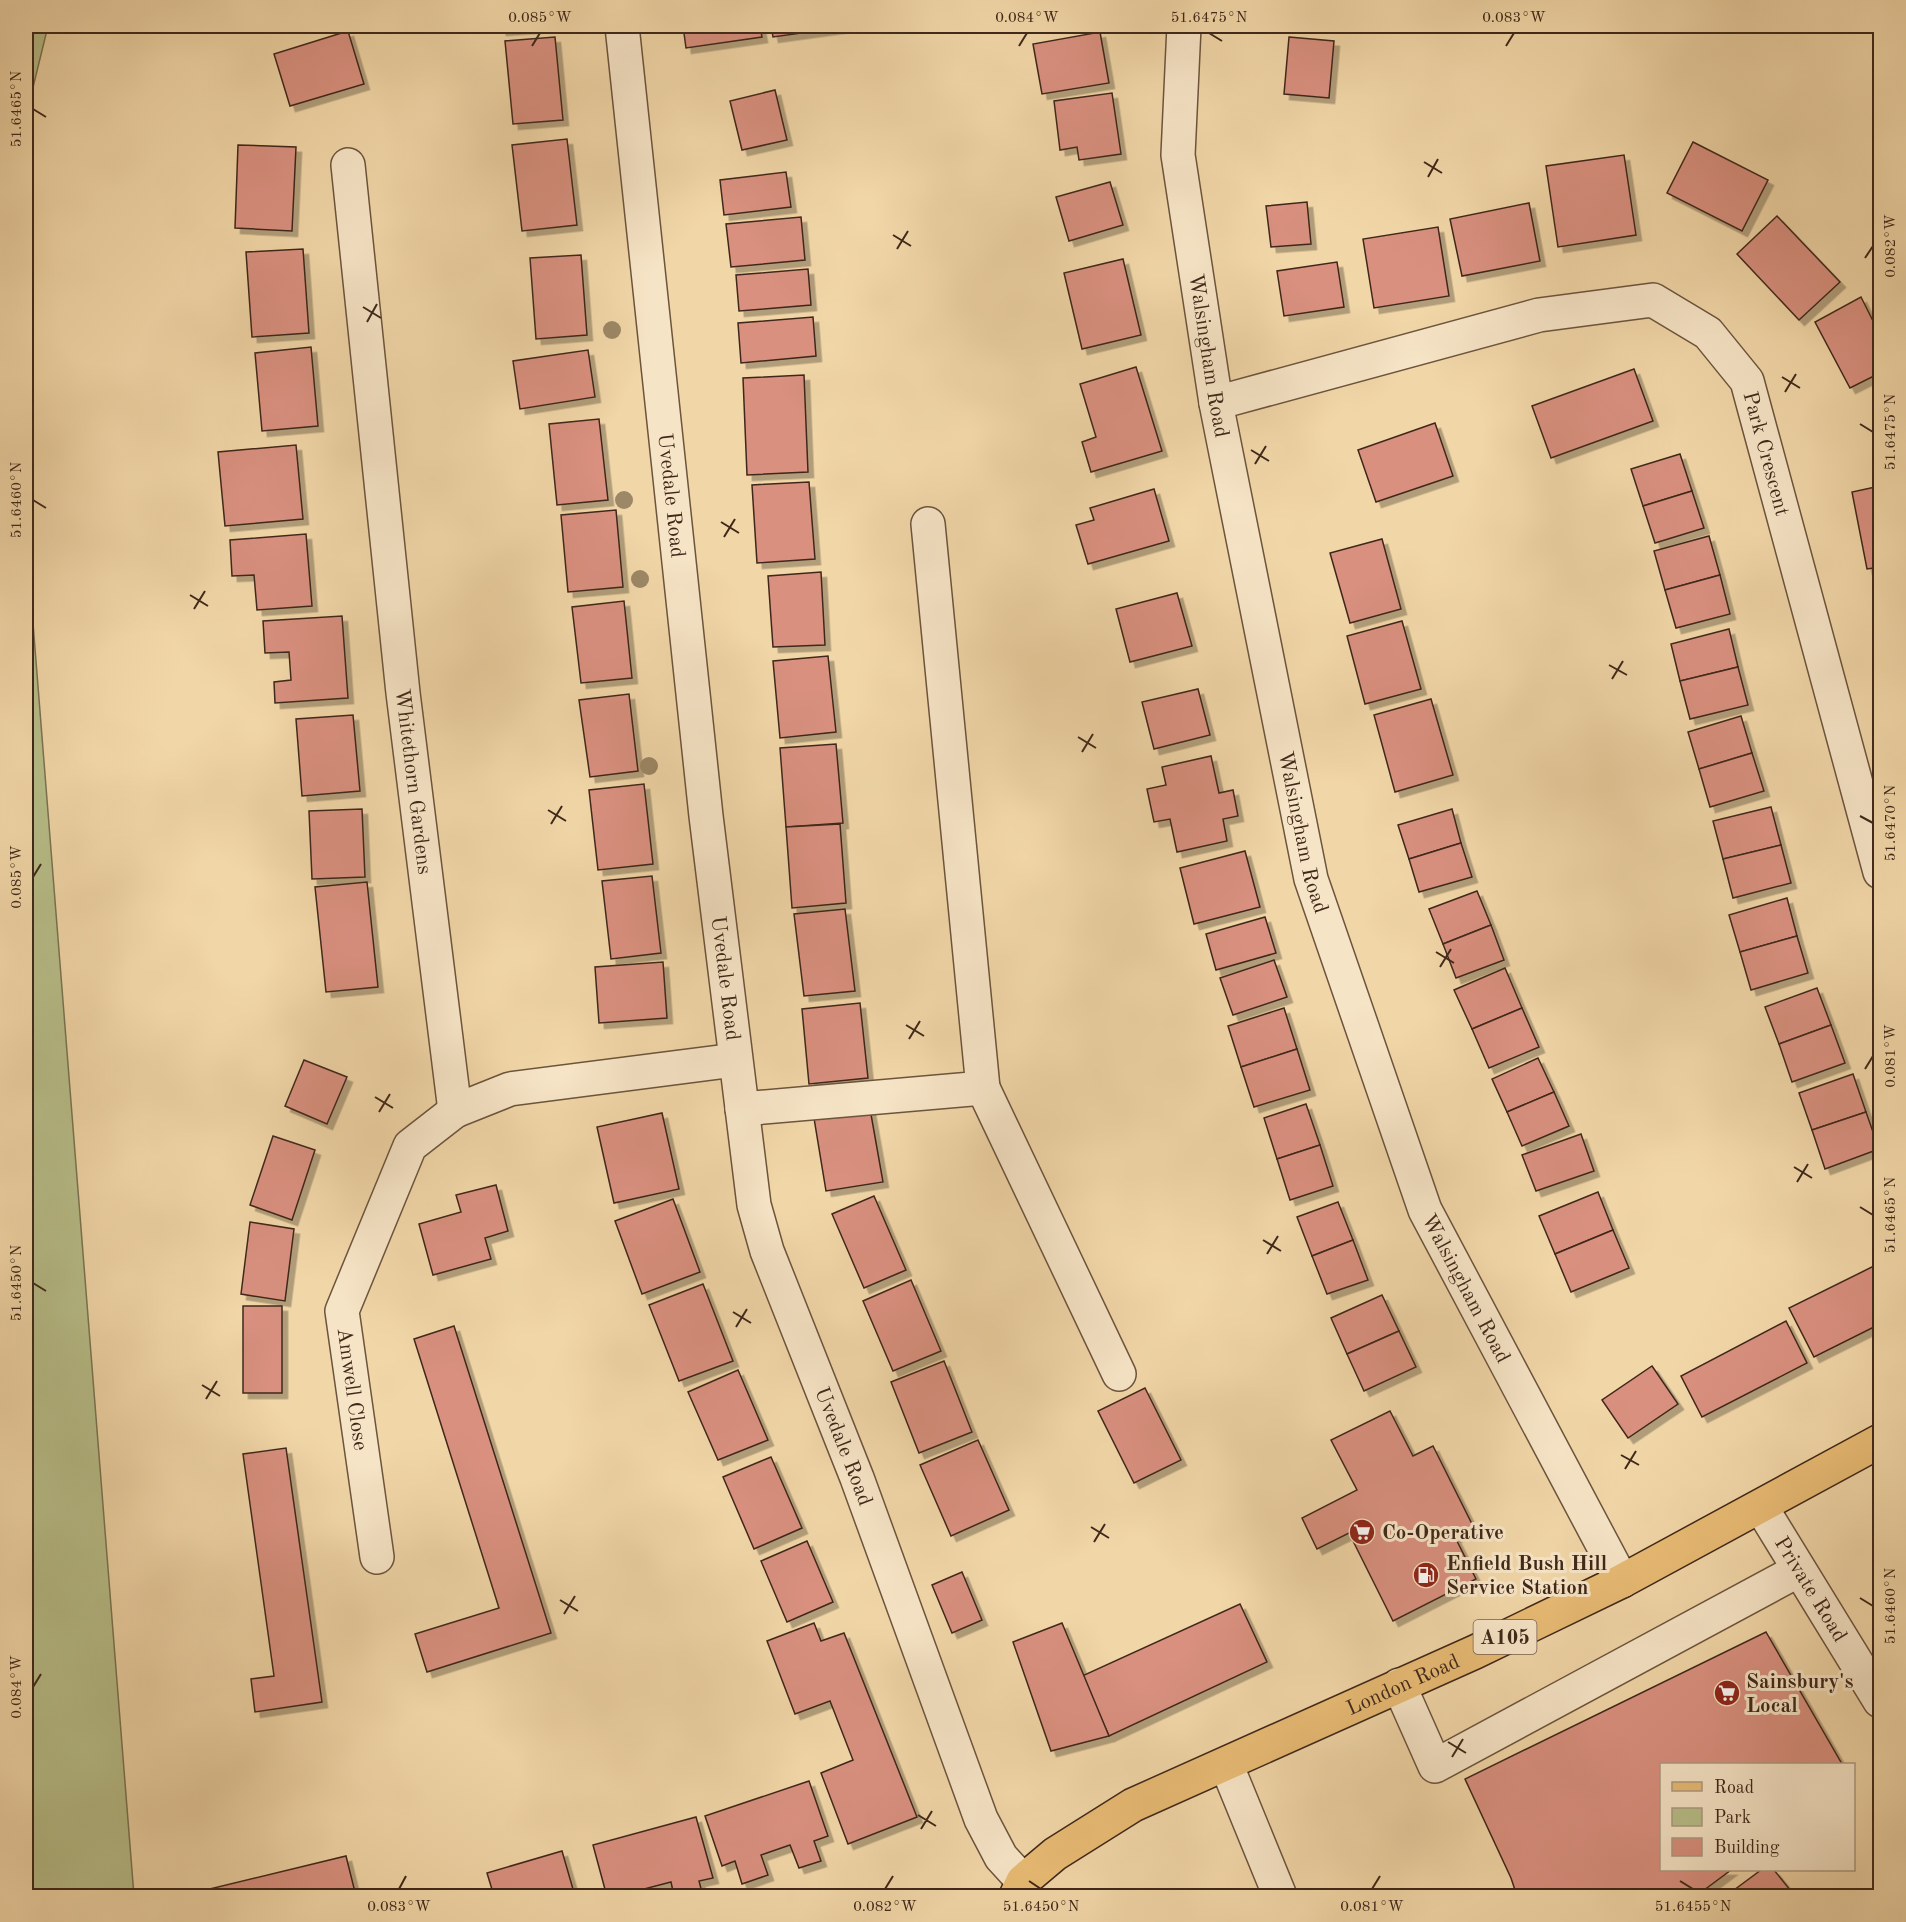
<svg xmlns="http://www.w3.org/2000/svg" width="1906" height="1922" font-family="'Old Standard TT',serif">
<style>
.green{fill:#b7be89;stroke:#7b7352;stroke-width:1.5}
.building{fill:#d9907f;stroke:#3f281a;stroke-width:1.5;filter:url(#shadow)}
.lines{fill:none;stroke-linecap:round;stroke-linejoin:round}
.minor-casing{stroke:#6c543d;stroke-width:36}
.major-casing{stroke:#3f281a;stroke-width:36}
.minor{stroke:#f6e4c6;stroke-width:33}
.major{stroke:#e8bb74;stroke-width:33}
.tree{fill:#9c8766}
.ticks{fill:none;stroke:#3f281a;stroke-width:2}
.labels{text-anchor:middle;stroke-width:6;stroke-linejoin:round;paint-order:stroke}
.shield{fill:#f6e4c6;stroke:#76604e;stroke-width:1.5}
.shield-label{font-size:20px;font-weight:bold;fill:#3f281a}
.street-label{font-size:21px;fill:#3f281a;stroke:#f6e4c6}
.poi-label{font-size:21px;font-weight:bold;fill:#3f281a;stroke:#f6e4c6;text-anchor:start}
.neatline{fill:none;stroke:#3f281a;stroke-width:2}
.ticks-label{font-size:15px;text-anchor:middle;fill:#3f281a}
</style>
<defs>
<filter id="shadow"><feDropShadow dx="5.5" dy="5.5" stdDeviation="0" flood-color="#0004"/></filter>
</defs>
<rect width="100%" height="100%" fill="#f1d6a7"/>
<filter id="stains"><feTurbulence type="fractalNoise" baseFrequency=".00333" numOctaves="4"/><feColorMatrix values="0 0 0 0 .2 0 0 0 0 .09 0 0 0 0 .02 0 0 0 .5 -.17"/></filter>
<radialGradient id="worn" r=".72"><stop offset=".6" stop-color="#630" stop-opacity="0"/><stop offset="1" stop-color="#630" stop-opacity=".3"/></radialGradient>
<g class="green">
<polygon points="26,26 48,26 26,116"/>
<polygon points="26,535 134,1896 26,1896"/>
</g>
<g class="building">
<polygon points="500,26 556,26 501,30"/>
<polygon points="683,26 760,26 762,37 686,48"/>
<polygon points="771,26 852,26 773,37"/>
<polygon points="348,31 364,84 290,106 274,54"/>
<polygon points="1100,32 1109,83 1042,94 1033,44"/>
<polygon points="555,37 563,120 513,124 505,41"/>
<polygon points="1289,37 1334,41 1329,98 1284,94"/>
<polygon points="775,90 787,140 742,150 730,101"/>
<polygon points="1112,93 1121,154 1079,160 1077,147 1060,150 1054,101"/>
<polygon points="567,139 577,225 522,231 512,145"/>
<polygon points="1693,142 1768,180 1742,231 1667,193"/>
<polygon points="238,145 296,147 292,231 235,228"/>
<polygon points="1624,155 1636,235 1558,247 1546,166"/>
<polygon points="786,172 791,207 724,215 720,180"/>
<polygon points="1110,182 1123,225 1069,241 1056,197"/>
<polygon points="1307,202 1311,244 1271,247 1266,206"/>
<polygon points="1529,203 1540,261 1462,276 1450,219"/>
<polygon points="1777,216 1840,282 1799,320 1737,254"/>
<polygon points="801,217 805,260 731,267 726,224"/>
<polygon points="1438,227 1449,296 1374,308 1363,239"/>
<polygon points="303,249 309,333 252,337 246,252"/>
<polygon points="581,255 587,335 536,339 530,258"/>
<polygon points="1123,259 1141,335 1082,349 1064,273"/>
<polygon points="1337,262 1344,307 1284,316 1277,271"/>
<polygon points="808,269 811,305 739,311 736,275"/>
<polygon points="1861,297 1880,335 1880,373 1850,388 1815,322"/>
<polygon points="813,317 816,356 741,363 738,323"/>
<polygon points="311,347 318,426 262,431 255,353"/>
<polygon points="588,350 595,397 520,409 513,361"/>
<polygon points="1136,367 1162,451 1091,472 1082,442 1096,437 1080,384"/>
<polygon points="1634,369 1653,421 1551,458 1532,406"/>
<polygon points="804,375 808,472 747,475 743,378"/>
<polygon points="599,419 608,500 557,505 549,424"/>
<polygon points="1435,423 1453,476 1376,502 1358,450"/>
<polygon points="296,445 303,519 225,526 218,452"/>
<polygon points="1680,454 1692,491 1643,506 1631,469"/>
<polygon points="809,482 815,559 757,563 752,485"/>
<polygon points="1880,486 1880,567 1867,569 1852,492"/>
<polygon points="1154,489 1169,541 1088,564 1076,525 1094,520 1090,508"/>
<polygon points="1692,491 1704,528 1655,543 1643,506"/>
<polygon points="616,510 623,587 568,592 561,515"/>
<polygon points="306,534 312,606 257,610 254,575 232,576 230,540"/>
<polygon points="1709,536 1720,575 1665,590 1654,551"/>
<polygon points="1382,539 1401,609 1350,623 1330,553"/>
<polygon points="821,572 825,645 773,647 768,576"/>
<polygon points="1720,575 1730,614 1676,628 1665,590"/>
<polygon points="1177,593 1192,646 1130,662 1116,609"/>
<polygon points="624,601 632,678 581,683 572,607"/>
<polygon points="342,616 348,698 275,703 274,682 291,680 289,652 265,653 263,621"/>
<polygon points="1402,621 1421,689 1365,704 1347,636"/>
<polygon points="1729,629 1738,667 1680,681 1671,644"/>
<polygon points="828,656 836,732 780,738 773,661"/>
<polygon points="1738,667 1748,705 1690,719 1680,681"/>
<polygon points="1198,689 1210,735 1154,749 1142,702"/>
<polygon points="629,694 638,771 590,777 579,700"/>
<polygon points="1431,699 1453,775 1395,792 1374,715"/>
<polygon points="353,715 360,791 302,796 296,719"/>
<polygon points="1741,716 1752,753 1699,769 1688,732"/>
<polygon points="836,744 843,823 786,827 780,748"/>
<polygon points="1752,753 1764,791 1710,807 1699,769"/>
<polygon points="1211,756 1219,793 1233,790 1238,816 1223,819 1227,841 1177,852 1170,819 1154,822 1147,789 1166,785 1162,767"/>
<polygon points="644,784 653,864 598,870 589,790"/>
<polygon points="1771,807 1781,845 1723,859 1713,821"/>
<polygon points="362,809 365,877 312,879 309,811"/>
<polygon points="1452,809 1461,843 1409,859 1398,825"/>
<polygon points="840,824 846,903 792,908 786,827"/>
<polygon points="1461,843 1472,877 1419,892 1409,859"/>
<polygon points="1781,845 1791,883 1733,898 1723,859"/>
<polygon points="1245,851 1260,907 1194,924 1180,868"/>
<polygon points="652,876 661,953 611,959 602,881"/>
<polygon points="367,882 378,987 326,992 315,887"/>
<polygon points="1477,891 1491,925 1443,944 1429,909"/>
<polygon points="1787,898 1797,936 1740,952 1729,915"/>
<polygon points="845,909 855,991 804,996 794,914"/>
<polygon points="1265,917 1276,953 1216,970 1206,934"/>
<polygon points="1491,925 1504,960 1456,978 1443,944"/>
<polygon points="1797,936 1808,973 1751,990 1740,952"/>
<polygon points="1274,960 1287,997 1233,1015 1220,978"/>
<polygon points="663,962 667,1018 599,1023 595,967"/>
<polygon points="1505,968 1522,1008 1472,1029 1454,990"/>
<polygon points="1817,988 1831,1025 1779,1044 1765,1007"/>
<polygon points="860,1003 868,1078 809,1084 802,1009"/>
<polygon points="1284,1008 1297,1049 1241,1067 1228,1026"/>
<polygon points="1522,1008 1539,1047 1489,1068 1472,1029"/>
<polygon points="1831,1025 1845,1063 1792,1082 1779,1044"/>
<polygon points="1297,1049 1310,1090 1254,1107 1241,1067"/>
<polygon points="1538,1058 1554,1092 1507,1112 1492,1079"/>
<polygon points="304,1060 347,1077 327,1124 285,1106"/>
<polygon points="1853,1074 1866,1112 1812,1130 1799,1093"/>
<polygon points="1554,1092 1569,1126 1522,1146 1507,1112"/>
<polygon points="869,1103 883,1182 826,1191 813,1112"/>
<polygon points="1306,1104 1320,1145 1277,1159 1264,1118"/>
<polygon points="1866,1112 1879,1149 1825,1169 1812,1130"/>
<polygon points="662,1113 679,1189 614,1203 597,1127"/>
<polygon points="1581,1134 1594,1171 1536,1191 1522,1155"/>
<polygon points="273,1136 315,1150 292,1220 250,1205"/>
<polygon points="1320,1145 1333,1186 1290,1200 1277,1159"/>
<polygon points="496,1185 508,1231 485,1238 491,1259 433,1275 419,1224 461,1212 456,1195"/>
<polygon points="1598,1192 1613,1230 1555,1254 1539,1216"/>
<polygon points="874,1196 906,1270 864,1288 832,1214"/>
<polygon points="673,1199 700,1272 642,1294 615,1221"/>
<polygon points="1338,1202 1353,1240 1312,1256 1297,1217"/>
<polygon points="250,1222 294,1229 285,1301 241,1294"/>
<polygon points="1613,1230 1629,1268 1571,1292 1555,1254"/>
<polygon points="1353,1240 1368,1280 1327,1294 1312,1256"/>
<polygon points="1880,1263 1880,1324 1814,1357 1789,1308"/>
<polygon points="911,1280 941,1351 893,1371 863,1301"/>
<polygon points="703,1284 733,1361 679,1381 649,1305"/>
<polygon points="1382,1295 1399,1331 1347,1354 1331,1318"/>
<rect x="243" y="1306" width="39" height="87"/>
<polygon points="1786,1321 1807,1363 1702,1417 1681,1376"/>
<polygon points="454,1326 551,1633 427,1672 415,1634 499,1608 414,1339"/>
<polygon points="1399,1331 1416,1367 1364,1391 1347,1354"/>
<polygon points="944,1361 972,1432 919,1453 891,1382"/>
<polygon points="1652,1366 1678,1404 1628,1438 1602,1400"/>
<polygon points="738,1370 768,1440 718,1460 688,1392"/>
<polygon points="1145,1388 1181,1460 1134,1483 1098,1411"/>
<polygon points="1390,1411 1413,1456 1433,1446 1474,1528 1455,1537 1476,1579 1393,1621 1349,1533 1317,1549 1302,1518 1357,1490 1331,1440"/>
<polygon points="978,1440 1009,1510 951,1536 920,1465"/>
<polygon points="286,1448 322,1702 255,1712 251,1679 274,1676 243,1454"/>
<polygon points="771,1457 802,1528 754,1549 723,1477"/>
<polygon points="807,1541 833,1602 787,1622 761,1561"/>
<polygon points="962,1572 982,1620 952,1633 932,1585"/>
<polygon points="1240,1604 1267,1662 1109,1736 1082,1676"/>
<polygon points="814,1623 821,1641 844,1633 917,1817 848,1844 821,1773 853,1760 830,1701 795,1714 767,1641"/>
<polygon points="1062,1623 1109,1736 1051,1751 1013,1642"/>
<polygon points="1766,1632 1842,1764 1662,1764 1662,1870 1731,1870 1696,1896 1517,1896 1511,1878 1465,1779"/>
<polygon points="809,1781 828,1836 814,1841 821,1861 799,1868 790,1845 761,1855 768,1875 742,1884 735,1861 722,1866 705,1816"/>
<polygon points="696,1817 713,1878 699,1881 703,1896 674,1896 671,1882 644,1889 646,1896 621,1896 620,1890 606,1893 593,1845"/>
<polygon points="562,1851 575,1896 494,1896 487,1873"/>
<polygon points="346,1856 356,1896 194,1896 193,1893"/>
<polygon points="1761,1870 1774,1870 1795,1896 1726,1896"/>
</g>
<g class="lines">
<g class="minor-casing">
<g id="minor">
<path id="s1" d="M622 26 706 816 754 1205 767 1251 857 1478 981 1819 1001 1857 1023 1881"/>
<path id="s2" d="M1184 26 1178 155 1216 403 1311 879 1425 1210 1622 1581"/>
<path id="s3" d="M348 165 403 693 455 1111 510 1089 735 1060"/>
<path id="s4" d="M1216 403 1539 315 1653 300 1708 333 1747 381 1880 872"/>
<polyline points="983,1088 1119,1374"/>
<polyline points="742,1109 983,1088 928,524"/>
<path id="s5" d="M1761 1507 1880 1701"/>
<polyline points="377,1557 342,1311 410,1146 455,1111"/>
<polyline points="1399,1685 1435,1766 1799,1570"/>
<polyline points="1226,1764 1280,1896"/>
</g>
</g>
<g class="major-casing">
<g id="major">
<path id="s6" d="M1016 1896 1023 1881 1055 1854 1133 1805 1475 1652 1622 1581 1880 1441"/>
</g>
</g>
<use href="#minor" class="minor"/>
<use href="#major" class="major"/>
</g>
<g class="tree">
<circle cx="612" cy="330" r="9"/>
<circle cx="624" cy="500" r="9"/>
<circle cx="640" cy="579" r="9"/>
<circle cx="649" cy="766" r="9"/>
</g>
<path class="ticks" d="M1209 33 1222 41M532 46 540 33M1019 46 1027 33M1506 46 1514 33M33 109 46 117M1424 162 1442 173M1428 177 1438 159M893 235 911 246M897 249 908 231M1865 258 1873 246M363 307 381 318M367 322 377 304M1782 377 1800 388M1785 392 1796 374M1860 424 1873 432M1251 450 1269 461M1255 464 1266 446M33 500 46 508M721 522 739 533M724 537 735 519M190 595 208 606M194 609 205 591M1609 665 1627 675M1612 679 1623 661M1078 737 1096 748M1082 752 1093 734M548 810 566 821M1860 816 1873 823M551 824 562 806M33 877 41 864M1436 952 1454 963M1440 967 1451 949M906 1025 924 1036M909 1039 920 1021M1865 1069 1873 1056M375 1097 393 1108M379 1112 390 1094M1794 1167 1812 1178M1797 1182 1808 1164M1860 1207 1873 1215M1263 1240 1281 1251M1267 1254 1278 1236M33 1283 46 1291M733 1312 751 1323M736 1327 747 1309M202 1385 220 1396M206 1399 217 1381M1621 1455 1639 1465M1625 1469 1636 1451M1091 1527 1109 1538M1094 1542 1105 1524M1860 1598 1873 1606M560 1600 578 1611M564 1614 575 1596M33 1687 41 1674M1448 1742 1466 1753M1452 1757 1463 1739M918 1815 936 1826M921 1829 932 1811M1029 1881 1041 1889M1680 1881 1693 1889M399 1889 406 1876M885 1889 893 1876M1372 1889 1380 1876"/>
<defs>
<g id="supermarket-disc" transform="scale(1.35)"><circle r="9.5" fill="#8f2418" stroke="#f6e4c6"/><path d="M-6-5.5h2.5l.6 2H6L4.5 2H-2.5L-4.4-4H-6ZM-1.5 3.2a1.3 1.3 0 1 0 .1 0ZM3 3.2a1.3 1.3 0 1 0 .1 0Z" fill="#fff"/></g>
<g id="fuel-disc" transform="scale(1.35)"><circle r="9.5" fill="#8f2418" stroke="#f6e4c6"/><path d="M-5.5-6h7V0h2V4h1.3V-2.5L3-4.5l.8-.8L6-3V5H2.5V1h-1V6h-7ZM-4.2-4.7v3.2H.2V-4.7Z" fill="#fff"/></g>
</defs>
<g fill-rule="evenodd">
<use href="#supermarket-disc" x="1362" y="1532"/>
<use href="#fuel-disc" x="1426" y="1575"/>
<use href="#supermarket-disc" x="1727" y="1693"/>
</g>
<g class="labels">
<rect class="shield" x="1473.5" y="1620" width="63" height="34" rx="4.5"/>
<g class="shield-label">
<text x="1505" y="1644">A105</text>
</g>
<g class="street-label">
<text dy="7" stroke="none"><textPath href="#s2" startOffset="332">Walsingham Road</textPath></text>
<text dy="7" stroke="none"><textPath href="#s4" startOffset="651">Park Crescent</textPath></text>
<text dy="7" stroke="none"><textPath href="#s1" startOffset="472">Uvedale Road</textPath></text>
<text dy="7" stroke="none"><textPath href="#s3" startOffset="620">Whitethorn Gardens</textPath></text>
<text dy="7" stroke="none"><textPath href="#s2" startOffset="818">Walsingham Road</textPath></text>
<text dy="7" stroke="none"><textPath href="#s1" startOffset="958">Uvedale Road</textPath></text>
<text dy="7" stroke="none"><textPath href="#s2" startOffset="1304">Walsingham Road</textPath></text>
<text transform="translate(353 1389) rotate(82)" y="7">Amwell Close</text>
<text dy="7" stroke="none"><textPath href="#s1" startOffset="1444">Uvedale Road</textPath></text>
<text dy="7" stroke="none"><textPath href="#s5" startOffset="96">Private Road</textPath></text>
<text dy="7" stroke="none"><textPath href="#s6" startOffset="446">London Road</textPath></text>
</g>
<g class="poi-label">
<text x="1382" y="1539">Co-Operative</text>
<text x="1446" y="1570">Enfield Bush Hill<tspan x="1446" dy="24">Service Station</tspan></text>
<text x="1746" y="1688">Sainsbury's<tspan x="1746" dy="24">Local</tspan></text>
</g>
</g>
<rect width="1906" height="1922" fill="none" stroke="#f1d6a7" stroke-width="66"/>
<rect x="1660" y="1763" width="195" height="108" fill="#f6e4c6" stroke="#ad9981" stroke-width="1.5"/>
<rect x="1672" y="1782" width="30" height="9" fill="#e8bb74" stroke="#ad9981" stroke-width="1.5"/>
<text x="1714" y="1793" font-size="18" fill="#3f281a">Road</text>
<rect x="1672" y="1808" width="30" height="18" fill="#b7be89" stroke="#ad9981" stroke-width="1.5"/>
<text x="1714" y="1823" font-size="18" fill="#3f281a">Park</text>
<rect x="1672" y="1838" width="30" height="18" fill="#d9907f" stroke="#ad9981" stroke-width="1.5"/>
<text x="1714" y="1853" font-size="18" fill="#3f281a">Building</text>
<rect x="33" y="33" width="1840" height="1856" class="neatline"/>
<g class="ticks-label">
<text x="540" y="22">0.085°W</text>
<text x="1027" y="22">0.084°W</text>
<text x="1209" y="22">51.6475°N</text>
<text x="1514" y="22">0.083°W</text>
<text transform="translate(16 109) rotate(-90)" y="5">51.6465°N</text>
<text transform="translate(1890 246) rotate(-90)" y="5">0.082°W</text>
<text transform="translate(1890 432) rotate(-90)" y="5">51.6475°N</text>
<text transform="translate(16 500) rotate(-90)" y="5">51.6460°N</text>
<text transform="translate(1890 823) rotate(-90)" y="5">51.6470°N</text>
<text transform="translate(16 877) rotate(-90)" y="5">0.085°W</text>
<text transform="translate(1890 1056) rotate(-90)" y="5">0.081°W</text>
<text transform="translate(1890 1215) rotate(-90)" y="5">51.6465°N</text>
<text transform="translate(16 1283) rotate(-90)" y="5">51.6450°N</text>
<text transform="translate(1890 1606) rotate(-90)" y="5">51.6460°N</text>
<text transform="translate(16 1687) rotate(-90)" y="5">0.084°W</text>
<text x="399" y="1911">0.083°W</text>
<text x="885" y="1911">0.082°W</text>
<text x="1041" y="1911">51.6450°N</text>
<text x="1372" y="1911">0.081°W</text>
<text x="1693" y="1911">51.6455°N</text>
</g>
<rect width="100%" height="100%" filter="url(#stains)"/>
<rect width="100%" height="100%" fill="url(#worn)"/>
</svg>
